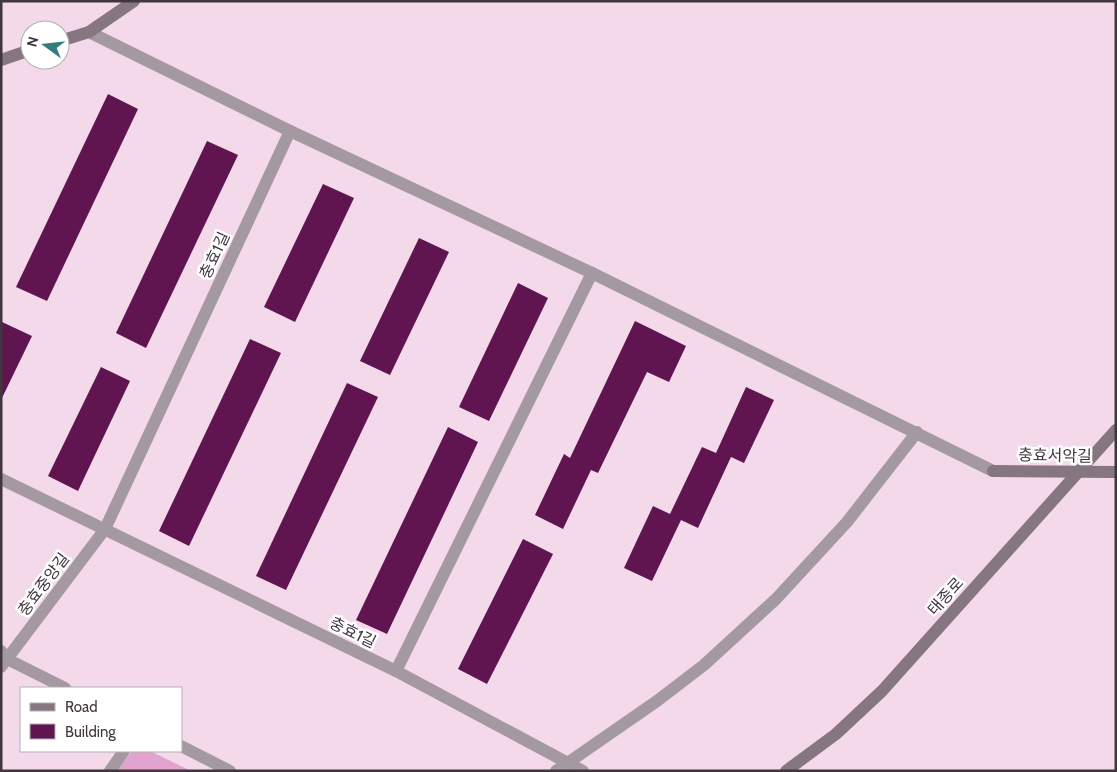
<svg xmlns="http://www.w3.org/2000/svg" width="1117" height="772" font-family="Cabin,'Noto Sans KR',sans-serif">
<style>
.green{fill:#e2a4cf}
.building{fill:#601550}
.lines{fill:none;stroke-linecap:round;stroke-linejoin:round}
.street{stroke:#a499a0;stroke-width:12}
.secondary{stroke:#867680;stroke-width:12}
.labels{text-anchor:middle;stroke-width:5;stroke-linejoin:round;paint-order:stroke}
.street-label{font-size:16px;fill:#40363d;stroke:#fff}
</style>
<rect width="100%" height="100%" fill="#f3d9ea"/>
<polygon class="green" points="132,751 150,751 191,771 117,771"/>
<g class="building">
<polygon points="108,94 138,109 47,301 16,287"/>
<polygon points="207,141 238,155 146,348 116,333"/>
<polygon points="323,184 354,198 295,322 264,307"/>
<polygon points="419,238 449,252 390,375 360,361"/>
<polygon points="518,283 548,298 489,421 459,407"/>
<polygon points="635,321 686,346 669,382 647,372 598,473 591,470 563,529 535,515 564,454 570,458"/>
<polygon points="2,322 32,336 1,400 1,323"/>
<polygon points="250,339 281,353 189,546 159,531"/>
<polygon points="101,367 130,381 78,491 48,476"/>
<polygon points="347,383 378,397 286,590 256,576"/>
<polygon points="746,387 774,400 744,463 731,457 698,528 681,520 652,581 624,568 653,506 670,514 702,447 716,453"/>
<polygon points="448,427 478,442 387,634 356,620"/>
<polygon points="523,539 553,554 487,684 458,669"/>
</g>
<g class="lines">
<g class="street">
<polyline points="89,32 290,131 592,273 396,671"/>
<polyline points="592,273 993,471"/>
<polyline points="1,479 396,671 583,771"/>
<polyline points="1,651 7,659 65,688"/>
<polyline points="1,667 105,529 290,131"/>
<polyline points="181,746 230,771"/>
<polyline points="110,771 124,751"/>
<polyline points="556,771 657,701 704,665 776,599 847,522 917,432"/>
</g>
<g class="secondary">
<polyline points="60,41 89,32 134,1"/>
<polyline points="1,60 30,50"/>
<polyline points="993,471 1116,472"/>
<polyline points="786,771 836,734 882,691 1116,430"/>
</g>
</g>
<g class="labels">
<g class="street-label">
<text transform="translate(214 255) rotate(-65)" y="6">충효1길</text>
<text transform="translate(1055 455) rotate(1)" y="6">충효서악길</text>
<text transform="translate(43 584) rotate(-53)" y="6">충효중앙길</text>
<text transform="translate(945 596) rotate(-48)" y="6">태종로</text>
<text transform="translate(353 632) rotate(26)" y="6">충효1길</text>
</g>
</g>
<rect width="1117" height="772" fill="none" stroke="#40363d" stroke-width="5"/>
<rect x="20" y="687" width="162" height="65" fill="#ffffff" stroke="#b3afb1"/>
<rect x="30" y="703" width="25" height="8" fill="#867680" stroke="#b3afb1"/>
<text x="65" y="712" font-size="15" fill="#40363d">Road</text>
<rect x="30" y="724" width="25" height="15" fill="#601550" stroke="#b3afb1"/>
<text x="65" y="737" font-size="15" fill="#40363d">Building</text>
<g transform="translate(45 45) rotate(285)"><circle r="24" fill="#ffffff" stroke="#b3afb1"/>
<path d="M0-4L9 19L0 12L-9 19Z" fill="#347d7d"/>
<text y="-8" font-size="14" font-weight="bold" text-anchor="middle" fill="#40363d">N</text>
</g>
</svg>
